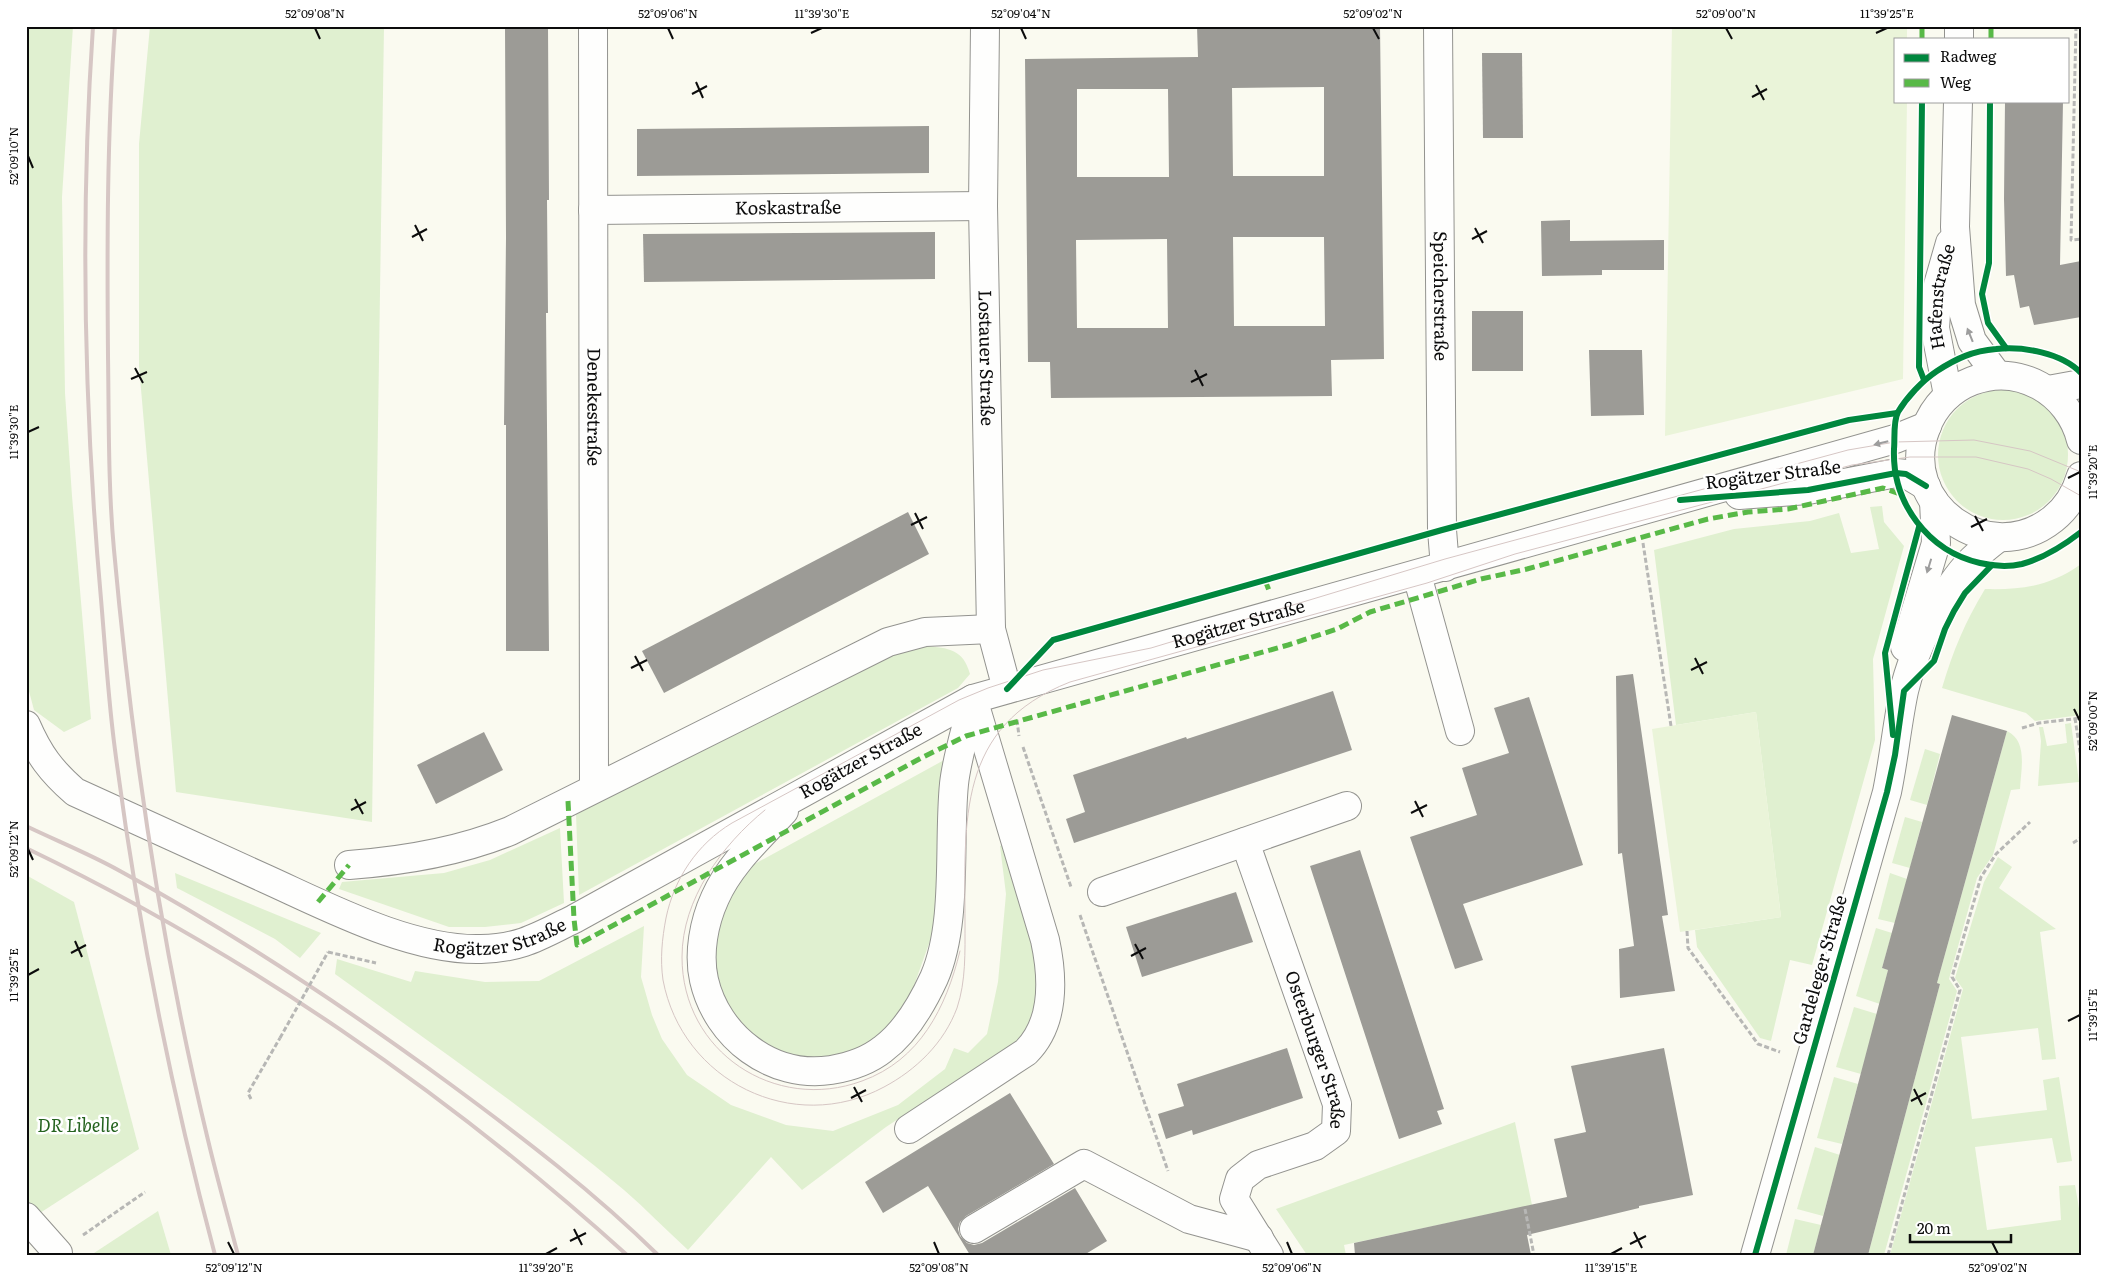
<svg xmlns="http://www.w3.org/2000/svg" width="2107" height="1281" font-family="Literata,serif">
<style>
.green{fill:#e0f0d0}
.pitch{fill:#eaf4d9}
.building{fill:#9c9b96;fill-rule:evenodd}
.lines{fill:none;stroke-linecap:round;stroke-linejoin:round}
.minor-casing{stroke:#93938f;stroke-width:30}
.path{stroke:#b7b7b5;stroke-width:3;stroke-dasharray:5 2.5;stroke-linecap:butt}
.minor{stroke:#fefefd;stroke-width:28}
.tram{stroke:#d6c6c4;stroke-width:1}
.rail{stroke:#d6c6c4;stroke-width:4}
.path-bridge{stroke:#b7b7b5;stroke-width:3;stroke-dasharray:5 2.5;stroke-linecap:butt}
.quiet{stroke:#58b947;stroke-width:5;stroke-dasharray:10 5;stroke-linecap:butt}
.cycleway-casing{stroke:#fff;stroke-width:9}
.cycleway{stroke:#00873e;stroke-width:6}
.oneway{fill:#9d9d9d}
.ticks{fill:none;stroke:#0c0c0c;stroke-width:2}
.labels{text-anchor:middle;stroke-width:5;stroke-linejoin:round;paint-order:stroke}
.street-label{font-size:18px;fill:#0c0c0c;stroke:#fff}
.park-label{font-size:18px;font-style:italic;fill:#24621e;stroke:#fff}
.neatline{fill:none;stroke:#0c0c0c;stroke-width:2}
.ticks-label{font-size:12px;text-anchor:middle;fill:#0c0c0c}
</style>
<rect width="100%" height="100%" fill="#fafaf0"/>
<g class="green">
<polygon points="26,26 73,26 62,197 65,393 72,496 91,719 64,732 34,710 26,680"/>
<polygon points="150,26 384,26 372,822 176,792 139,366 139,144"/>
<circle cx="2003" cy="455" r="65"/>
<polygon points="1882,506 1884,522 1904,546 1873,659 1875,740 1812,965 1790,960 1771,1041 1760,1038 1697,947 1695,930 1781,917 1756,712 1676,725 1654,550 1734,529 1810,521 1839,513 1851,553 1879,549 1870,507"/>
<path d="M2081 564V715L2035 721 2026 713 1942 688C1953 651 1965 622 1985 589 2022 590 2051 586 2081 564Z"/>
<path d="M925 646C949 648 963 649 970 674L958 688 579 895 576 814 894 655Z"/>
<polygon points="2071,723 2079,782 2038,786 2041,741 2039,727 2043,727 2047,746 2067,743 2065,724"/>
<path d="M2007 731C2028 741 2021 769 2020 789L2011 790 1993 855 1977 878 1949 979 1957 991 1884 1255H1868L1940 984 1937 983Z"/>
<polygon points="1925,749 1940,754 1927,805 1910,800"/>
<polygon points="946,759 940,806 935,914 931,938 911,994 896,1019 876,1040 850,1053 818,1059 784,1054 760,1041 735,1018 721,988 717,974 715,940 723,907 751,866"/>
<polygon points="1905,817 1922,822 1910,868 1892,863"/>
<polygon points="560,828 564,903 521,923 485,927 449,927 339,889 342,882 444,873 490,860"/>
<path d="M1006 843 1029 923 1040 989 1025 1033 1001 1062 995 1055 886 1127 802 1190 771 1157 688 1250C666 1230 646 1209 624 1190 532 1113 432 1044 335 974L337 959 411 982 415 971 485 982 539 981 644 926 641 977 652 1015 662 1039 687 1075 731 1105 786 1125 833 1131 898 1105 945 1069 954 1048 968 1053 987 1034 998 982 1006 894 1000 846Z"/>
<polygon points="1998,857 2012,867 1999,888 2056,929 2040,932 2056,1059 2042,1060 2038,1028 1961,1037 1972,1119 2047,1110 2043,1080 2059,1077 2072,1161 2057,1163 2052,1138 1975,1147 1987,1230 2061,1220 2059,1186 2075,1185 2081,1220 2081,1255 1890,1255 1963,989 1955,978 1984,882"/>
<polygon points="175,873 321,933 300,958 275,939 177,888"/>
<polygon points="1890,873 1907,879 1895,923 1878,919"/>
<polygon points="26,875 74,902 139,1149 26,1222"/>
<polygon points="1876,928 1892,933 1882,968 1888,970 1880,1004 1856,996"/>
<polygon points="1854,1007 1877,1014 1861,1074 1836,1067"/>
<polygon points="1834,1077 1858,1084 1842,1144 1817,1138"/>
<polygon points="1515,1122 1532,1205 1344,1245 1346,1255 1307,1255 1276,1209"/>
<polygon points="1815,1147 1840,1155 1823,1216 1797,1209"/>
<polygon points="158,1211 171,1255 91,1255"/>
<polygon points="1795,1219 1821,1225 1813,1255 1786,1255"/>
</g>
<g class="pitch">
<polygon points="1672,26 1907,26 1907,39 1896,39 1896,101 1907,101 1903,379 1665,436"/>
<polygon points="1756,712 1781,917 1680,932 1652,729"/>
</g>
<g class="building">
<polygon points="505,26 548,26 549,200 547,200 548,313 546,313 549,651 506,651 506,425 504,425 506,238"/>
<path d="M1197 26H1230V28L1380 26 1384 359 1331 360 1332 396 1051 398 1050 362H1028L1025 59 1198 57ZM1324 87V176H1233L1232 88ZM1077 89H1168L1169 177H1077ZM1233 237H1324L1325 326H1234ZM1167 239 1168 328H1077L1076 240Z"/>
<polygon points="1482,53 1522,53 1523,138 1483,138"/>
<polygon points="2005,101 2063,101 2060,265 2081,261 2081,317 2034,325 2029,306 2020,308 2014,275 2006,276 2004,199"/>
<polygon points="929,126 929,173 637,176 637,129"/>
<polygon points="1570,220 1570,241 1664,240 1664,270 1602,270 1602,275 1542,276 1541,221"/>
<polygon points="935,232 935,279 644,282 643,234"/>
<rect x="1472" y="311" width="51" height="60"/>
<polygon points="1589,350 1642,350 1644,415 1591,416"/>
<polygon points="908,512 929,554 664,693 642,651"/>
<polygon points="1633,674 1668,915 1662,916 1675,991 1620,998 1619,949 1634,946 1622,853 1618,854 1616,676"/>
<polygon points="1333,691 1352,750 1074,843 1066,819 1085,812 1073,775 1186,737 1187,739"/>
<polygon points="1529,697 1583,865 1463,904 1483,960 1455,969 1410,837 1477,815 1462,768 1509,753 1494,708"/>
<polygon points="1952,715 2007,731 1937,983 1940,984 1868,1255 1813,1255 1888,970 1882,968"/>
<polygon points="484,732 503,770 436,804 417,765"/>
<polygon points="1360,850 1444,1109 1437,1111 1442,1124 1399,1139 1310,866"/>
<polygon points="1236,892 1253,942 1142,977 1126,927"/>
<polygon points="1287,1048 1303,1098 1193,1135 1192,1130 1166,1139 1158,1114 1184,1106 1177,1084"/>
<polygon points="1664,1048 1693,1195 1639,1206 1639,1208 1527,1235 1531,1255 1355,1255 1354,1243 1567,1197 1554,1139 1586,1132 1571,1066"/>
<polygon points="1010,1093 1054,1164 966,1216 960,1222 958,1229 960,1236 967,1243 974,1245 982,1243 1075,1188 1107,1241 1084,1255 970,1255 928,1186 883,1213 865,1182"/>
</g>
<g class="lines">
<g class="minor-casing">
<g id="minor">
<path id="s1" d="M593 26 594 787"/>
<path id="s2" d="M985 26 983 206 991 629 1007 689"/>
<path id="s3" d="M1438 26 1442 530 1445 567"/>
<polyline points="1959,39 1959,26"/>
<polyline points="1958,101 1955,227 1961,305 1972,341 1997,375"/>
<path id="s4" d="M593 210 983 206"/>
<polyline points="2048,390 2081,384"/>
<path id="s5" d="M1948 395 1935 328 1938 285 1950 243"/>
<path d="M2081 440C2069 392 2019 363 1972 381 1951 389 1934 406 1926 428 1896 505 1989 570 2053 519 2067 508 2076 493 2081 476"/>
<polyline points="1739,495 1808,490 1896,473 1906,474 1926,486"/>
<polyline points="1417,575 1460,731"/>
<polyline points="1905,647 1936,543 1934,501"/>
<path id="s6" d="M26 725C39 755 51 771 75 792 139 821 202 850 266 879 328 907 411 951 481 949 522 948 539 936 574 919L973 699 1895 439 1927 426"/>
<path d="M784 811C760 837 730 864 715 898 704 922 698 953 704 980 717 1037 772 1079 831 1070 849 1067 868 1061 883 1049 906 1032 922 1004 934 978 958 923 948 844 954 784 957 756 967 727 973 699"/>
<path id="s7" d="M1245 842 1337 1104 1336 1131 1315 1146 1258 1165 1240 1179 1234 1199 1269 1255"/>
<path d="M349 865C404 861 458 852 510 831L888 642 925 632 991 629"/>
<polyline points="1102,892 1347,806"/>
<path d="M909 1129 1026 1052C1055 1023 1053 977 1045 940L974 702"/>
<polyline points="26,1217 58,1253 55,1255"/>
<polyline points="974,1229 1084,1164 1189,1219 1259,1238"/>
<path d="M1755 1255 1887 792C1894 758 1897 724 1904 691 1913 651 1943 589 1972 560 1980 552 1989 545 1998 538"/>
</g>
</g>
<g class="path">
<polyline points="2076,26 2071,240 2081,239"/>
<polyline points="1643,543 1671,726"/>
<polyline points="2075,718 2081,758"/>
<polyline points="1017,720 1019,736"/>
<polyline points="2022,728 2039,723 2081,718"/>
<polyline points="1023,747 1071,887"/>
<polyline points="2073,843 2081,838"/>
<polyline points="1080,915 1168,1171"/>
<polyline points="1687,931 1688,948 1758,1044 1780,1052"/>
<polyline points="328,952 376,963"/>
<polyline points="251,1099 248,1093 280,1038"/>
<polyline points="1525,1209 1534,1255"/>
<polyline points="83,1235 145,1192"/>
<polyline points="1888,1255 1960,990 1952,977 1981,877 1996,854 2030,822"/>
</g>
<use href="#minor" class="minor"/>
<g class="tram">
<path d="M2081 472 2030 451 1974 440 1895 442 1848 450 1445 559 1151 648 1043 670 988 688 959 700 732 823C697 844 674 879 666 918 662 939 660 959 663 980 682 1081 793 1136 884 1087 916 1070 944 1043 957 1008 966 981 965 952 965 923 965 820 956 727 1070 682L1427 583 1515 554 1852 465 1910 457H1976L2028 469 2051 479 2081 496"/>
<path d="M765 810C722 845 682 899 682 957 682 1052 775 1113 862 1081 920 1060 946 1008 960 951"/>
</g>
<g class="rail">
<path d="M93 26C80 217 84 409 101 599 105 646 108 694 114 742 136 915 170 1086 215 1255"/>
<path d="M115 26C107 136 107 246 108 356 109 421 108 485 114 550 132 748 161 946 208 1140 217 1178 228 1217 238 1255"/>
<path d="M26 826C57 841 90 854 120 871 234 933 345 1007 450 1084 522 1137 594 1192 658 1255"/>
<path d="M26 848C244 953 448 1093 627 1255"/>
</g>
<polyline class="path-bridge" points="280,1038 328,952"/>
<g class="quiet">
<polyline points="1922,39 1922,26"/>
<polyline points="1991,39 1991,26"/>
<polyline points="1265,580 1270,593"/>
<polyline points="568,801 574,919 577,945 923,757 966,736 1288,645 1337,629 1370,612 1481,579 1527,569 1708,519 1748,512 1788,509 1883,488 1900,494"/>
<polyline points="318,902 349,865"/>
</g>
<g class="cycleway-casing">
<g id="cycleway">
<polyline points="1922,101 1919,367 1924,380"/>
<polyline points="1990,101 1989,263 1982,294 1988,323 2006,348"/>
<path d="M2081 373C2062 353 2023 346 1996 349 1973 351 1957 358 1937 371 1922 381 1907 397 1898 412 1893 421 1895 439 1894 449 1892 503 1928 551 1980 563 1993 566 2009 567 2022 564 2044 558 2063 546 2081 532"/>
<polyline points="1680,500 1808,490 1896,473 1906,474 1926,486"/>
<polyline points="1007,689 1053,640 1442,530 1849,420 1897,413"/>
<polyline points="1893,735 1885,653 1919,527"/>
<polyline points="1755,1255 1887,792 1895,755 1904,691 1934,661 1945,629 1954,611 1965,593 1992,565"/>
</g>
</g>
<use href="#cycleway" class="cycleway"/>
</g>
<defs><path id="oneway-solid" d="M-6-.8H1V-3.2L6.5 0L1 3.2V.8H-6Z" transform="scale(1.25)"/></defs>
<g class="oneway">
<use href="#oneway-solid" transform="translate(1970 335) rotate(-112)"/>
<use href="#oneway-solid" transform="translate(1881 443) rotate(166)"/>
<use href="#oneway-solid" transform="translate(1929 566) rotate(107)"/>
</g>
<path class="ticks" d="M315 28 320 39M668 28 673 39M1021 28 1026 39M1373 28 1379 39M1726 28 1732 39M811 33 822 28M1876 33 1887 28M696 82 703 98M1756 85 1764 100M692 94 707 86M1752 97 1767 89M28 156 33 168M415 225 423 241M1475 228 1483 243M412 237 427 229M1472 239 1487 231M135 368 143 383M1195 370 1203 386M131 379 147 372M1191 382 1207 374M28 432 39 427M2068 478 2080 472M915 513 923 529M1975 516 1983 531M911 525 927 517M1971 527 1987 519M635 656 643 671M1695 658 1703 674M631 668 647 660M1691 670 1707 662M2074 709 2080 721M355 799 363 814M1415 801 1423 817M351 810 366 802M1411 813 1427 805M28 849 33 860M75 941 82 957M1135 944 1143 959M71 953 86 945M1131 956 1146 948M28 975 39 969M2068 1021 2080 1015M854 1087 862 1102M1914 1089 1922 1105M851 1098 866 1090M1911 1101 1926 1093M574 1229 582 1245M1634 1232 1642 1248M570 1241 586 1233M228 1242 234 1254M934 1242 939 1254M1287 1242 1292 1254M1992 1242 1998 1254M1630 1244 1646 1236M546 1254 557 1248M1611 1254 1622 1248"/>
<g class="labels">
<g class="street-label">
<text dy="6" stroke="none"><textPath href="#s4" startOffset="195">Koskastraße</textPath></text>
<text dy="6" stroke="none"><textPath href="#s3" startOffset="270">Speicherstraße</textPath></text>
<text dy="6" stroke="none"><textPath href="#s5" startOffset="100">Hafenstraße</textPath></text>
<text dy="6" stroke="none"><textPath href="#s2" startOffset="332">Lostauer Straße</textPath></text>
<text dy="6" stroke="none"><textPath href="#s1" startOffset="381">Denekestraße</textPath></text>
<text transform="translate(1773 475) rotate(-7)" y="6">Rogätzer Straße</text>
<text dy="6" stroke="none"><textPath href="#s6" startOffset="1352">Rogätzer Straße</textPath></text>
<text dy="6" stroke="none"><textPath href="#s6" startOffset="948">Rogätzer Straße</textPath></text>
<text dy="6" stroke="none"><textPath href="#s6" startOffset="542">Rogätzer Straße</textPath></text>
<text transform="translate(1820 970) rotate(-74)" y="6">Gardeleger Straße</text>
<text dy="6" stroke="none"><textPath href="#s7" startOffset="220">Osterburger Straße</textPath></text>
</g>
<g class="park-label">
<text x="78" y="1132">DR Libelle</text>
</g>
</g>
<rect width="2107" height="1281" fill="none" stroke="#ffffff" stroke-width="55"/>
<rect x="1894" y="38" width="175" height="65" fill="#ffffff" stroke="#9e9e9e"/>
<rect x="1904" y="54" width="25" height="8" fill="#00873e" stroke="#9e9e9e"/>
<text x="1940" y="62" font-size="15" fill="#0c0c0c">Radweg</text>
<rect x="1904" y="79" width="25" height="8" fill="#58b947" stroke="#9e9e9e"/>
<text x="1940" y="88" font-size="15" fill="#0c0c0c">Weg</text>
<path d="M1910 1234v8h101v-8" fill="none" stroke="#0c0c0c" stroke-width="2.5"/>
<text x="1917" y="1234" font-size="15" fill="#0c0c0c" stroke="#ffffff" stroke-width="4" paint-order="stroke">20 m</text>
<rect x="28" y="28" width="2052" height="1226" class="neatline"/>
<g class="ticks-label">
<text x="315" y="18">52°09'08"N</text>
<text x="668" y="18">52°09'06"N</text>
<text x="822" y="18">11°39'30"E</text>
<text x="1021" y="18">52°09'04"N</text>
<text x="1373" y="18">52°09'02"N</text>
<text x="1726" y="18">52°09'00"N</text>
<text x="1887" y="18">11°39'25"E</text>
<text transform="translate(14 156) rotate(-90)" y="4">52°09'10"N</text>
<text transform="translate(14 432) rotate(-90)" y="4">11°39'30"E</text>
<text transform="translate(2093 472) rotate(-90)" y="4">11°39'20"E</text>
<text transform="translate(2093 721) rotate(-90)" y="4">52°09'00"N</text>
<text transform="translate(14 849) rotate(-90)" y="4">52°09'12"N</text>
<text transform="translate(14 975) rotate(-90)" y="4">11°39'25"E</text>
<text transform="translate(2093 1015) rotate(-90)" y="4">11°39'15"E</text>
<text x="234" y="1272">52°09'12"N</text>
<text x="546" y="1272">11°39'20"E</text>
<text x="939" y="1272">52°09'08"N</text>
<text x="1292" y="1272">52°09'06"N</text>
<text x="1611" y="1272">11°39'15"E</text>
<text x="1998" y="1272">52°09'02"N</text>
</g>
</svg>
